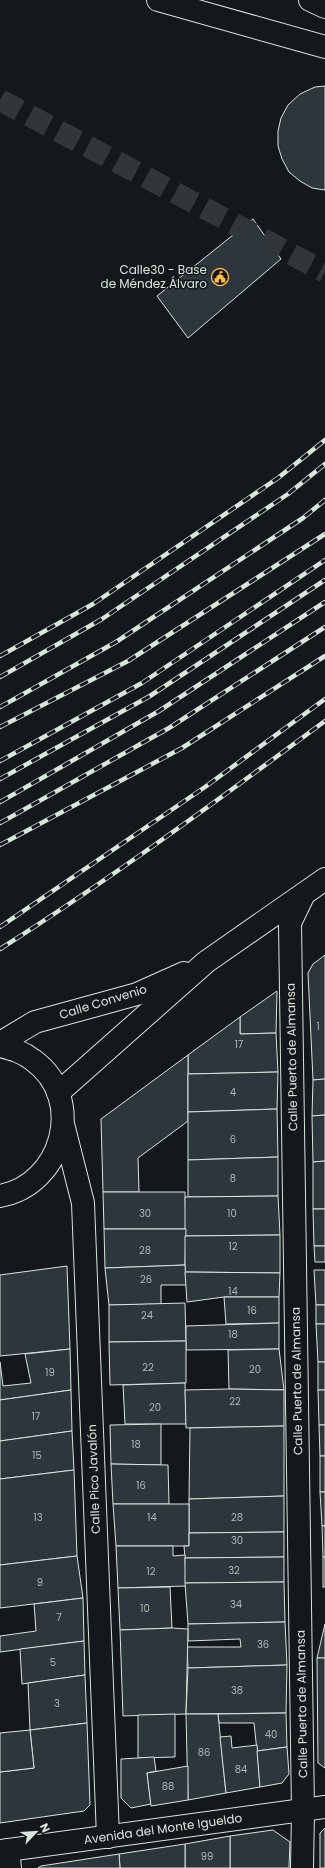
<svg xmlns="http://www.w3.org/2000/svg" width="325" height="1868" font-family="Poppins,sans-serif">
<style>
.building{fill:#2c363c;stroke:#d8e6dc}
.lines{fill:none;stroke-linecap:round;stroke-linejoin:round}
.highway-tunnel{stroke:#313739;stroke-width:22;stroke-dasharray:22 11;stroke-linecap:butt}
.street-casing{stroke:#d8e6dc;stroke-width:24}
.secondary-casing{stroke:#d8e6dc;stroke-width:24}
.highway-casing{stroke:#d8e6dc;stroke-width:24}
.street{stroke:#14181c;stroke-width:22}
.secondary{stroke:#14181c;stroke-width:22}
.highway{stroke:#14181c;stroke-width:22}
.rail-casing{stroke:#d8e6dc;stroke-width:4.5}
.rail{stroke:#14181c;stroke-width:3;stroke-dasharray:9;stroke-linecap:butt}
.labels{text-anchor:middle;stroke-width:3;stroke-linejoin:round;paint-order:stroke}
.number-label{font-size:10px;fill:#adbab4}
.poi-label{font-size:12px;fill:#d8e6dc;stroke:#14181c;text-anchor:end}
.street-label{font-size:12px;fill:#d8e6dc;stroke:#14181c}
</style>
<rect width="100%" height="100%" fill="#14181c"/>
<g class="building">
<polygon points="325,86 325,190 312,188 300,181 289,172 282,159 278,146 278,131 281,118 288,105 300,94 315,87"/>
<polygon points="253,219 281,259 188,338 157,296"/>
<polygon points="325,955 325,1079 313,1080 308,973 313,964"/>
<polygon points="277,991 276,1033 240,1034 240,1017"/>
<polygon points="240,1017 240,1034 276,1033 278,1072 188,1074 188,1055"/>
<polygon points="188,1055 188,1121 138,1158 139,1192 103,1192 101,1119"/>
<polygon points="278,1072 277,1109 188,1112 188,1074"/>
<polygon points="325,1079 325,1115 312,1116 313,1080"/>
<polygon points="277,1109 278,1157 188,1160 188,1112"/>
<polygon points="325,1115 325,1161 313,1162 312,1116"/>
<polygon points="278,1157 278,1196 188,1197 188,1160"/>
<polygon points="325,1161 325,1209 313,1209 313,1162"/>
<polygon points="103,1192 185,1192 186,1229 104,1229"/>
<polygon points="278,1196 280,1235 185,1236 185,1197"/>
<polygon points="313,1209 325,1209 325,1246 314,1246"/>
<polygon points="104,1229 186,1229 185,1265 105,1268"/>
<polygon points="280,1235 280,1273 185,1272 185,1236"/>
<polygon points="314,1246 325,1246 325,1262 315,1262"/>
<polygon points="185,1265 186,1285 161,1285 161,1304 109,1305 105,1268"/>
<polygon points="67,1266 70,1349 0,1356 0,1275"/>
<polygon points="314,1270 325,1270 325,1305 316,1305"/>
<polygon points="185,1272 280,1273 279,1297 224,1297 187,1302"/>
<polygon points="224,1297 279,1297 279,1323 226,1324"/>
<polygon points="185,1303 186,1341 109,1342 109,1305"/>
<rect x="316" y="1305" width="9" height="19"/>
<polygon points="279,1323 279,1349 186,1350 186,1326"/>
<polygon points="316,1324 325,1324 325,1362 318,1362"/>
<polygon points="186,1341 186,1383 110,1385 109,1342"/>
<polygon points="70,1349 71,1390 0,1400 0,1362 3,1386 31,1383 25,1354"/>
<polygon points="279,1349 284,1390 229,1389 228,1350"/>
<rect x="318" y="1362" width="7" height="28"/>
<polygon points="185,1383 186,1424 125,1424 123,1385"/>
<polygon points="229,1389 284,1390 284,1426 186,1428 185,1390"/>
<polygon points="71,1390 72,1431 0,1441 0,1400"/>
<polygon points="318,1390 325,1390 325,1425 319,1425"/>
<polygon points="161,1424 161,1465 111,1464 110,1425"/>
<polygon points="319,1425 325,1425 325,1456 320,1456"/>
<polygon points="284,1426 284,1496 189,1499 190,1428"/>
<polygon points="72,1431 74,1470 0,1479 0,1441"/>
<rect x="320" y="1456" width="5" height="36"/>
<polygon points="111,1464 168,1465 169,1504 113,1504"/>
<polygon points="74,1470 77,1556 0,1565 0,1479"/>
<polygon points="320,1492 325,1492 325,1526 322,1526"/>
<polygon points="284,1496 284,1532 189,1533 189,1499"/>
<polygon points="113,1504 189,1504 189,1546 116,1546"/>
<polygon points="322,1526 325,1526 325,1557 323,1557"/>
<polygon points="284,1532 284,1557 185,1558 184,1546 189,1546 189,1533"/>
<polygon points="116,1546 173,1546 173,1556 185,1555 186,1586 118,1588"/>
<polygon points="77,1556 83,1598 0,1608 0,1565"/>
<polygon points="284,1557 284,1582 185,1583 185,1558"/>
<rect x="323" y="1557" width="2" height="30"/>
<polygon points="284,1582 285,1622 188,1624 185,1583"/>
<polygon points="170,1587 172,1628 120,1630 118,1588"/>
<polygon points="83,1598 84,1641 0,1652 0,1636 36,1631 34,1604"/>
<polygon points="285,1622 287,1665 188,1668 187,1647 241,1647 240,1639 188,1641 188,1624"/>
<polygon points="325,1624 325,1658 317,1658"/>
<polygon points="172,1628 188,1629 186,1714 123,1716 120,1630"/>
<polygon points="84,1641 85,1675 22,1684 20,1649"/>
<polygon points="317,1658 325,1658 325,1768 318,1763"/>
<polygon points="287,1665 286,1713 186,1714 188,1668"/>
<polygon points="85,1675 87,1723 30,1730 28,1683"/>
<polygon points="286,1713 287,1747 257,1751 254,1723 219,1723 218,1714"/>
<polygon points="175,1714 175,1757 138,1758 138,1715"/>
<polygon points="186,1714 218,1714 226,1793 188,1800"/>
<polygon points="87,1723 90,1805 84,1811 0,1823 0,1772 34,1768 30,1730"/>
<polygon points="30,1730 34,1768 0,1772 0,1733"/>
<polygon points="231,1736 232,1748 257,1745 260,1787 226,1793 220,1737"/>
<polygon points="287,1747 289,1774 282,1783 260,1787 257,1751"/>
<polygon points="154,1757 156,1771 147,1773 151,1804 131,1808 121,1798 121,1759"/>
<polygon points="188,1766 188,1800 151,1806 147,1773"/>
<polygon points="325,1828 325,1868 320,1868 320,1833"/>
<polygon points="273,1830 290,1842 289,1868 230,1868 230,1836"/>
<polygon points="230,1836 230,1868 185,1868 185,1844"/>
<polygon points="185,1844 185,1868 120,1868 119,1854"/>
<polygon points="119,1854 120,1868 38,1868 41,1866"/>
</g>
<g class="lines">
<polyline class="highway-tunnel" points="0,100 325,272"/>
<g class="street-casing">
<g id="street">
<polyline points="0,1043 35,1022 137,994 184,973"/>
<polyline points="58,1093 206,962 325,879"/>
<polyline points="63,1124 83,1203 108,1837"/>
<polyline points="8,1850 10,1868"/>
<polyline points="302,1868 303,1811 290,923 303,896"/>
</g>
</g>
<g class="secondary-casing">
<g id="secondary">
<path d="M0 1046C12 1049 23 1052 33 1060 87 1099 62 1185 0 1196"/>
<polyline points="0,1851 325,1807"/>
</g>
</g>
<g class="highway-casing">
<g id="highway">
<polyline points="158,0 325,47"/>
<polyline points="310,0 325,7"/>
</g>
</g>
<use href="#street" class="street"/>
<use href="#secondary" class="secondary"/>
<use href="#highway" class="highway"/>
<g class="rail-casing">
<g id="rail">
<polyline points="0,656 93,604 278,478 325,440"/>
<polyline points="0,677 102,619 288,494 325,464"/>
<polyline points="0,707 116,642 303,518 325,500"/>
<polyline points="0,727 128,661 325,534"/>
<polyline points="0,761 142,683 325,560"/>
<polyline points="0,779 150,696 325,580"/>
<polyline points="0,802 159,711 325,602"/>
<polyline points="0,823 169,728 325,627"/>
<polyline points="0,845 182,748 325,656"/>
<polyline points="0,927 205,787 325,699"/>
<path d="M0 949C112 878 218 800 325 721"/>
</g>
</g>
<use href="#rail" class="rail"/>
</g>
<defs>
<g id="civic-ring" transform="scale(0.9)"><circle r="9.5" fill="#14181c" stroke="#ffb74d" stroke-width="1.5"/><path d="M-.6-6.5H3V-4.5H.6V-3L4-1V1h2V6H-6V1h2V-1L-.6-3ZM-1.2 2.5V6h2.4V2.5Z" fill="#ffb74d"/></g>
</defs>
<g fill-rule="evenodd">
<use href="#civic-ring" x="220" y="277"/>
</g>
<g class="labels">
<g class="number-label">
<text x="318" y="1030">1</text>
<text x="239" y="1048">17</text>
<text x="233" y="1096">4</text>
<text x="233" y="1143">6</text>
<text x="233" y="1182">8</text>
<text x="145" y="1217">30</text>
<text x="232" y="1217">10</text>
<text x="233" y="1250">12</text>
<text x="145" y="1254">28</text>
<text x="146" y="1283">26</text>
<text x="233" y="1295">14</text>
<text x="252" y="1314">16</text>
<text x="147" y="1319">24</text>
<text x="233" y="1338">18</text>
<text x="148" y="1371">22</text>
<text x="255" y="1373">20</text>
<text x="50" y="1376">19</text>
<text x="235" y="1405">22</text>
<text x="155" y="1411">20</text>
<text x="36" y="1420">17</text>
<text x="136" y="1448">18</text>
<text x="37" y="1459">15</text>
<text x="141" y="1489">16</text>
<text x="38" y="1521">13</text>
<text x="152" y="1521">14</text>
<text x="237" y="1521">28</text>
<text x="237" y="1544">30</text>
<text x="234" y="1574">32</text>
<text x="151" y="1575">12</text>
<text x="40" y="1586">9</text>
<text x="236" y="1608">34</text>
<text x="145" y="1612">10</text>
<text x="59" y="1621">7</text>
<text x="263" y="1648">36</text>
<text x="53" y="1666">5</text>
<text x="237" y="1694">38</text>
<text x="57" y="1707">3</text>
<text x="271" y="1738">40</text>
<text x="204" y="1756">86</text>
<text x="241" y="1773">84</text>
<text x="168" y="1790">88</text>
<text x="207" y="1860">99</text>
</g>
<g class="poi-label">
<text x="207" y="274">Calle30 - Base<tspan x="207" dy="14">de Méndez Álvaro</tspan></text>
</g>
<g class="street-label">
<text transform="translate(103 1002) rotate(-17)" y="4">Calle Convenio</text>
<text transform="translate(292 1057) rotate(-91)" y="4">Calle Puerto de Almansa</text>
<text transform="translate(297 1381) rotate(-91)" y="4">Calle Puerto de Almansa</text>
<text transform="translate(94 1479) rotate(-92)" y="4">Calle Pico Javalón</text>
<text transform="translate(302 1704) rotate(-91)" y="4">Calle Puerto de Almansa</text>
<text transform="translate(163 1829) rotate(-8)" y="4">Avenida del Monte Igueldo</text>
</g>
</g>
<g transform="translate(36 1832) rotate(65)" stroke="#14181c" stroke-width="3" paint-order="stroke">
<path d="M0-3L7 15L0 10L-7 15Z" fill="#d8e6dc"/>
<text y="-6" font-size="11" font-weight="bold" text-anchor="middle" fill="#d8e6dc">N</text>
</g>
</svg>
